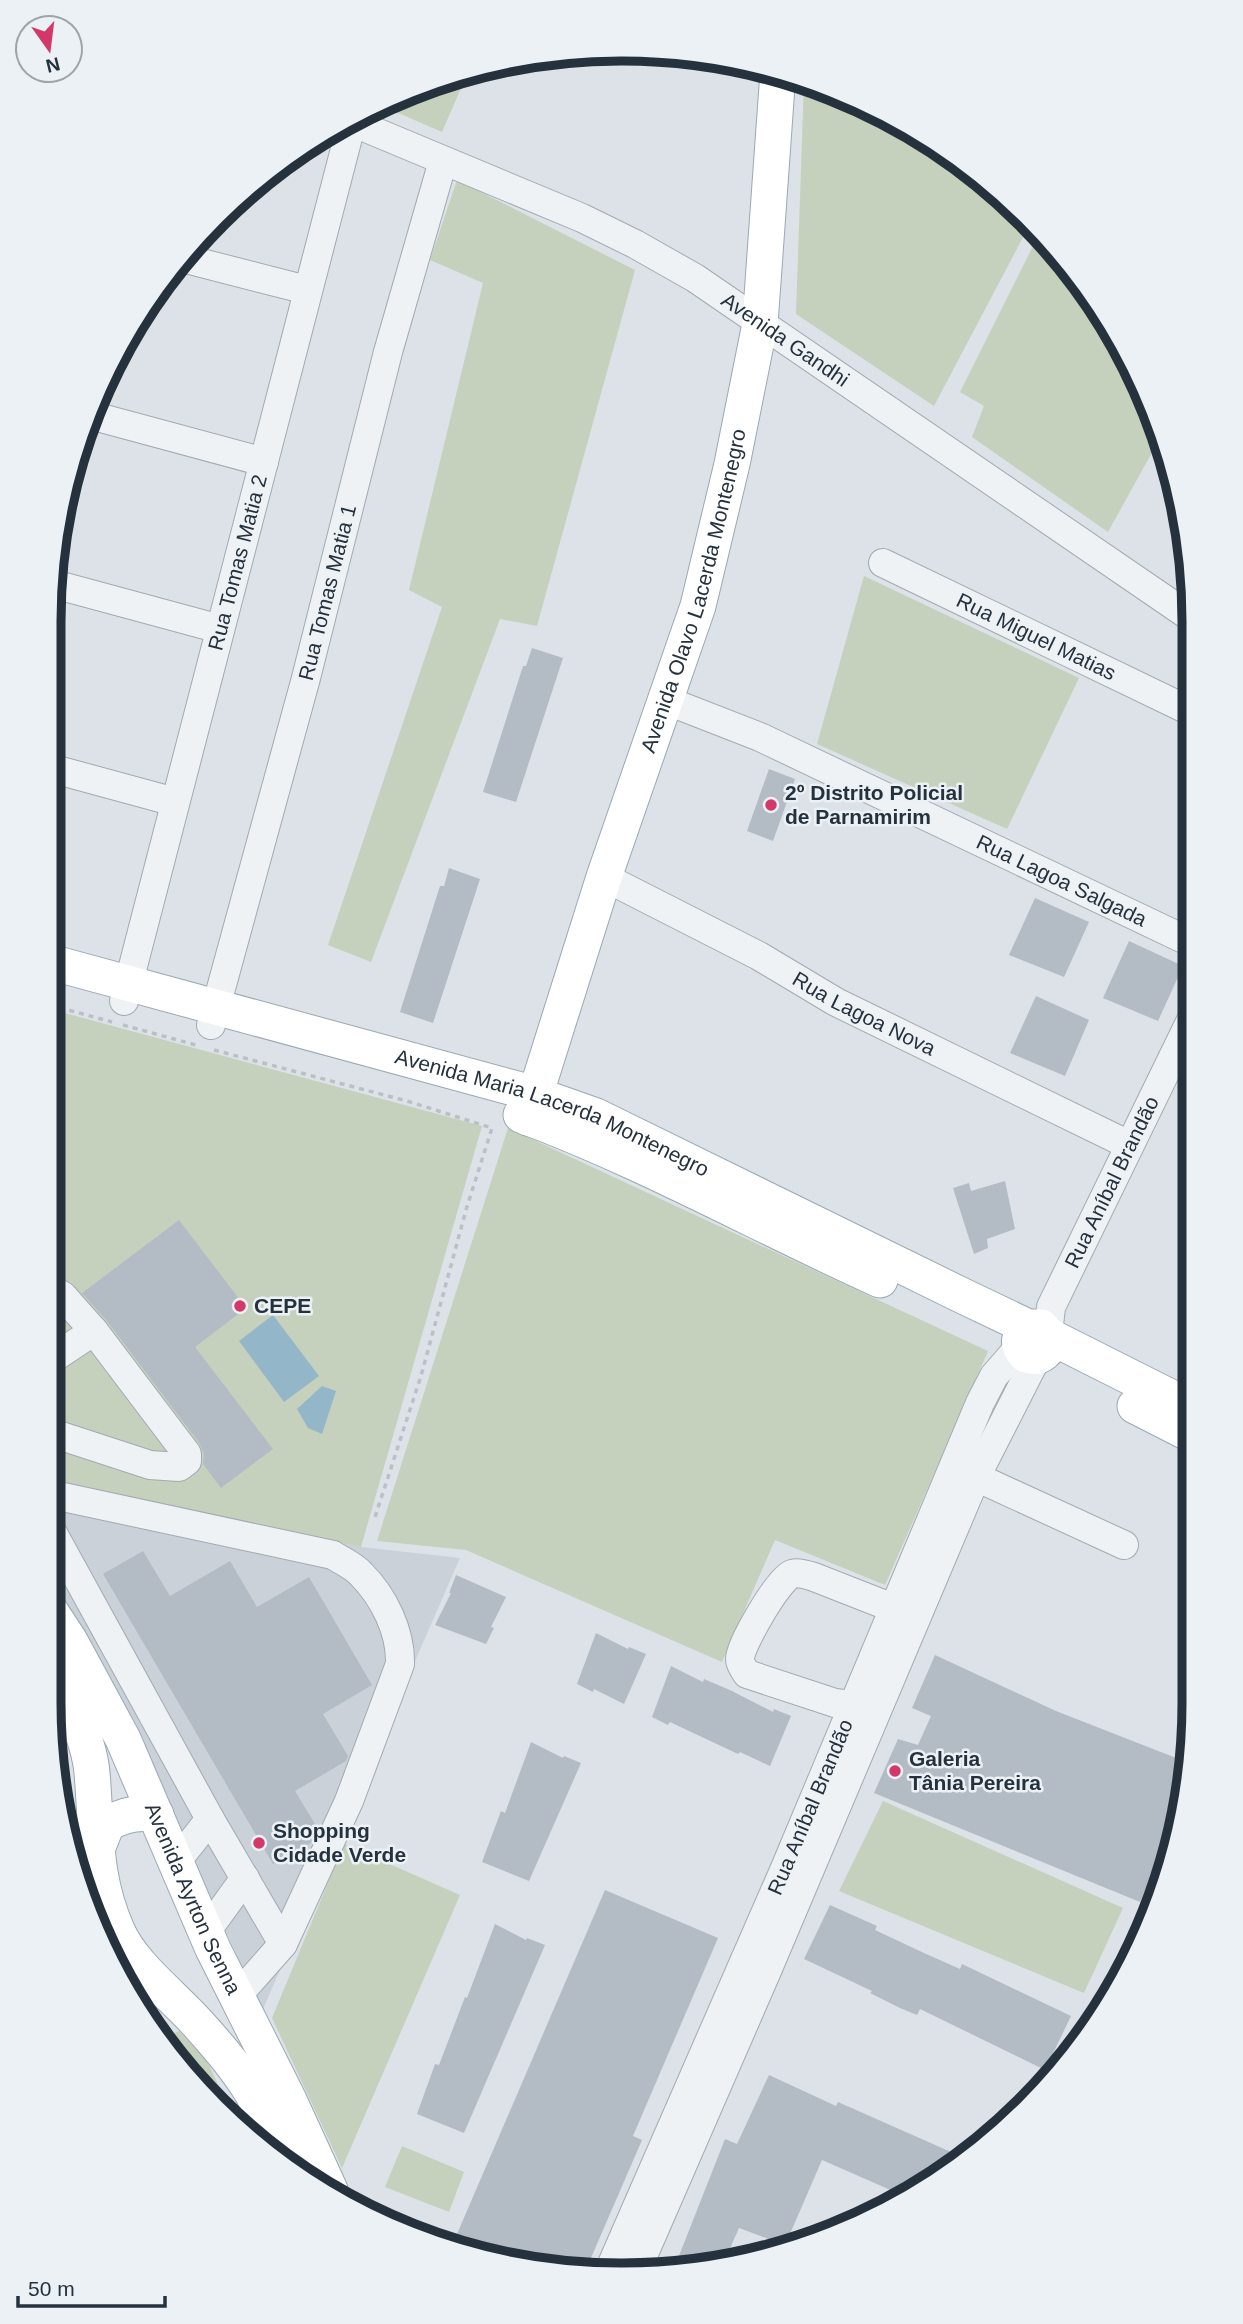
<svg xmlns="http://www.w3.org/2000/svg" width="1243" height="2324" font-family="Arial,sans-serif">
<style>
.built{fill:#cad1d9}
.green{fill:#c5d1bc}
.water{fill:#94b6c9}
.building{fill:#b3bcc4}
.lines{fill:none;stroke-linecap:round;stroke-linejoin:round}
.minor-casing{stroke:#a1aab1;stroke-width:30}
.major-casing{stroke:#9aa8b3;stroke-width:37}
.path{stroke:#bac0c5;stroke-width:3.5;stroke-dasharray:5 5;stroke-linecap:butt}
.minor{stroke:#eff2f5;stroke-width:28}
.major{stroke:#fff;stroke-width:35}
.poi-dot{fill:#d43869;stroke:#ebf1f5;stroke-width:2.5}
.labels{text-anchor:middle;stroke-width:5;stroke-linejoin:round;paint-order:stroke}
.street-label{font-size:21px;fill:#25323e;stroke:#ebf1f5}
.poi-label{font-size:21px;font-weight:bold;fill:#25323e;stroke:#ebf1f5;text-anchor:start}
.rim{fill:none;stroke:#25323e;stroke-width:9}
</style>
<rect width="100%" height="100%" fill="#dce2e7"/>
<polygon class="built" points="49,1485 361,1547 460,1558 263,2009 120,1711 49,1595"/>
<g class="green">
<polygon points="468,72 442,132 380,105 438,79"/>
<polygon points="804,82 875,108 999,191 1029,226 934,406 796,314"/>
<polygon points="457,180 635,270 537,626 500,619 371,962 328,945 442,607 409,590 483,283 430,260"/>
<polygon points="1038,236 1097,303 1151,403 1160,438 1108,532 972,437 984,406 960,392"/>
<polygon points="864,576 1079,678 1007,829 817,744"/>
<polygon points="50,1009 482,1126 361,1547 49,1485"/>
<polygon points="508,1128 988,1351 885,1585 775,1540 722,1662 466,1550 377,1541"/>
<polygon points="883,1801 1123,1908 1084,1993 839,1891"/>
<polygon points="344,1844 460,1895 342,2168 272,2018"/>
<polygon points="179,2031 207,2061 229,2108 168,2051 161,2039"/>
<polygon points="402,2146 464,2172 449,2212 385,2187"/>
</g>
<g class="water">
<polygon points="273,1315 319,1376 284,1402 239,1341"/>
<polygon points="322,1386 336,1391 322,1434 308,1428 297,1409"/>
</g>
<g class="building">
<polygon points="532,648 563,658 516,802 483,792 523,666 526,666"/>
<polygon points="769,769 795,779 773,841 747,831"/>
<polygon points="449,868 480,879 433,1023 400,1012 440,886 444,886"/>
<polygon points="1035,898 1089,922 1064,977 1009,955"/>
<polygon points="1129,941 1183,966 1158,1021 1103,998"/>
<polygon points="1036,996 1089,1020 1065,1076 1010,1053"/>
<polygon points="1005,1181 1015,1229 987,1239 988,1248 974,1254 953,1188 969,1183 971,1191"/>
<polygon points="179,1220 246,1308 195,1347 273,1449 221,1488 203,1464 204,1454 200,1444 107,1321 82,1293"/>
<polygon points="143,1551 170,1596 230,1561 257,1607 309,1577 372,1685 323,1714 348,1756 346,1761 295,1791 318,1829 312,1842 273,1864 103,1574"/>
<polygon points="456,1575 506,1597 491,1627 494,1628 486,1644 435,1625 451,1593 449,1593"/>
<polygon points="596,1633 628,1649 629,1647 646,1654 624,1704 594,1689 593,1692 577,1684"/>
<polygon points="935,1655 1056,1711 1189,1763 1182,1806 1140,1902 874,1793 898,1739 918,1745 931,1716 912,1708"/>
<polygon points="671,1666 703,1682 704,1679 732,1691 773,1712 774,1709 791,1716 770,1766 740,1752 738,1754 670,1722 668,1725 652,1717"/>
<polygon points="531,1742 563,1758 564,1756 581,1763 529,1881 482,1862 501,1811 505,1813"/>
<polygon points="605,1890 718,1938 633,2136 642,2140 584,2274 531,2265 457,2234"/>
<polygon points="830,1905 877,1926 875,1930 924,1953 960,1969 962,1964 1071,2016 1045,2070 920,2009 917,2015 900,2008 870,1993 872,1991 804,1959"/>
<polygon points="495,1924 526,1940 527,1938 545,1945 464,2133 417,2114 435,2064 439,2065 465,1997 467,1998"/>
<polygon points="769,2075 836,2106 838,2102 951,2152 944,2166 911,2190 899,2184 895,2192 822,2160 786,2243 782,2244 739,2228 724,2262 696,2270 673,2271 725,2139 737,2144"/>
</g>
<g class="lines">
<g class="minor-casing">
<g id="minor">
<path id="s1" d="M347 120 582 218 635 244 695 278 1189 616"/>
<polyline points="182,258 307,290"/>
<polyline points="90,415 264,462"/>
<path id="s2" d="M883 563 1190 711"/>
<polyline points="50,583 220,629"/>
<path id="s3" d="M665 700 760 737 1190 942"/>
<polyline points="50,768 175,802"/>
<path id="s4" d="M604 877 759 956 836 1002 1129 1145"/>
<path id="s5" d="M124 1001 352 122"/>
<path id="s6" d="M211 1025 306 678 388 352 443 161"/>
<path id="s7" d="M1048 1334 1051 1307 1191 1020"/>
<polyline points="49,1361 94,1331"/>
<polyline points="49,1432 150,1465 179,1467 187,1461 187,1454 94,1331 63,1296 49,1288"/>
<polyline points="976,1477 1124,1545"/>
<path d="M49 1494 333 1555C342 1561 354 1566 361 1574 384 1597 401 1632 400 1664L349 1801 283 1944 238 1995"/>
<polyline points="49,1526 210,1819 283,1944"/>
<path d="M852 1705 835 1703 747 1674C744 1669 740 1665 740 1659 740 1645 779 1578 792 1574 799 1572 807 1575 814 1577L893 1608"/>
<polyline points="176,1862 210,1819"/>
<polyline points="206,1932 245,1878"/>
<polyline points="636,2272 767,1971 976,1477 1037,1357"/>
<path id="s8" d="M608 2273 785 1868 980 1403 994 1376 1020 1346"/>
</g>
</g>
<g class="major-casing">
<g id="major">
<path id="s9" d="M50 962 528 1092 596 1116 963 1296 1028 1327H1041L1049 1336 1192 1408"/>
<path d="M521 1115C645 1161 760 1226 880 1280"/>
<path id="s10" d="M528 1118 604 877 698 606 732 464 760 324 778 72"/>
<path d="M1028 1327C1018 1335 1016 1345 1026 1355 1041 1360 1051 1351 1049 1336"/>
<polyline points="1135,1406 1192,1435"/>
<path id="s11" d="M49 1609 70 1641 123 1739 213 1949 288 2098 330 2190"/>
<path d="M49 1654C64 1681 90 1743 92 1773 97 1829 93 1876 117 1930 133 1967 173 1995 200 2026 219 2047 238 2069 252 2093 265 2116 276 2141 288 2164"/>
<path d="M94 1857 107 1824C123 1815 138 1811 156 1815"/>
</g>
</g>
<g class="path">
<polyline points="50,996 53,1006"/>
<polyline points="50,1005 112,1022"/>
<polyline points="123,1025 196,1045"/>
<polyline points="214,1050 407,1101 492,1128 466,1210 421,1376 375,1517"/>
</g>
<use href="#minor" class="minor"/>
<use href="#major" class="major"/>
</g>
<g class="poi-dot">
<circle cx="771" cy="805" r="7"/>
<circle cx="240" cy="1306" r="7"/>
<circle cx="895" cy="1771" r="7"/>
<circle cx="259" cy="1843" r="7"/>
</g>
<g class="labels">
<g class="street-label">
<text dy="7" stroke="none"><textPath href="#s1" startOffset="492">Avenida Gandhi</textPath></text>
<text dy="7" stroke="none"><textPath href="#s5" startOffset="453">Rua Tomas Matia 2</textPath></text>
<text dy="7" stroke="none"><textPath href="#s10" startOffset="553">Avenida Olavo Lacerda Montenegro</textPath></text>
<text dy="7" stroke="none"><textPath href="#s6" startOffset="448">Rua Tomas Matia 1</textPath></text>
<text dy="7" stroke="none"><textPath href="#s2" startOffset="170">Rua Miguel Matias</textPath></text>
<text dy="7" stroke="none"><textPath href="#s3" startOffset="436">Rua Lagoa Salgada</textPath></text>
<text dy="7" stroke="none"><textPath href="#s4" startOffset="294">Rua Lagoa Nova</textPath></text>
<text dy="7" stroke="none"><textPath href="#s9" startOffset="525">Avenida Maria Lacerda Montenegro</textPath></text>
<text dy="7" stroke="none"><textPath href="#s7" startOffset="166">Rua Aníbal Brandão</textPath></text>
<text dy="7" stroke="none"><textPath href="#s8" startOffset="508">Rua Aníbal Brandão</textPath></text>
<text dy="7" stroke="none"><textPath href="#s11" startOffset="324">Avenida Ayrton Senna</textPath></text>
</g>
<g class="poi-label">
<text x="785" y="800">2º Distrito Policial<tspan x="785" dy="24">de Parnamirim</tspan></text>
<text x="254" y="1313">CEPE</text>
<text x="909" y="1766">Galeria<tspan x="909" dy="24">Tânia Pereira</tspan></text>
<text x="273" y="1838">Shopping<tspan x="273" dy="24">Cidade Verde</tspan></text>
</g>
</g>
<path d="M0 0H1243V2324H0ZM621 61H622A560 560 0 0 1 1182 621V1703A560 560 0 0 1 622 2263H621A560 560 0 0 1 61 1703V621A560 560 0 0 1 621 61Z" fill="#ebf1f5" fill-rule="evenodd"/>
<path class="rim" d="M621 61H622A560 560 0 0 1 1182 621V1703A560 560 0 0 1 622 2263H621A560 560 0 0 1 61 1703V621A560 560 0 0 1 621 61Z"/>
<g transform="translate(49 49) rotate(166)"><circle r="33" fill="#ebf1f5" stroke="#9ca5ac" stroke-width="2"/>
<path d="M0-5L12 26L0 18L-12 26Z" fill="#d43869"/>
<text y="-10" font-size="19" font-weight="bold" text-anchor="middle" fill="#25323e">N</text>
</g>
<path d="M18 2296v10h147v-10" fill="none" stroke="#25323e" stroke-width="3.5"/>
<text x="28" y="2296" font-size="21" fill="#25323e" stroke="#ebf1f5" stroke-width="5" paint-order="stroke">50 m</text>
</svg>
